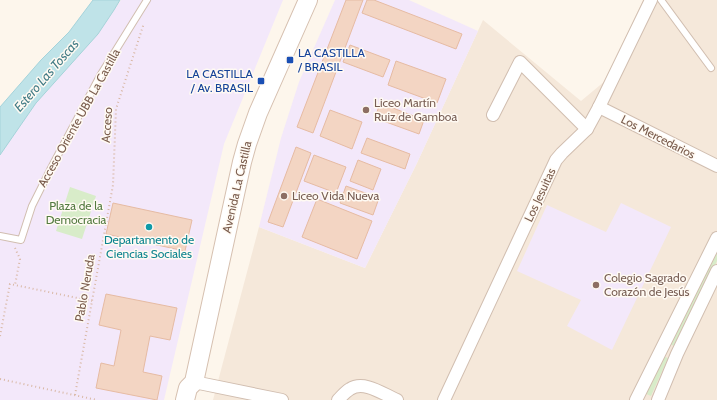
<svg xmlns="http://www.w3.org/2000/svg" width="717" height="400" font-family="Cabin,sans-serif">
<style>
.residential{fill:#f5e8da}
.education{fill:#f3e8fa}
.green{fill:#d8ecc9}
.water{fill:#bfe3e8;stroke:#a5d3da}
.building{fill:#f3d5c3;stroke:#e6bba3}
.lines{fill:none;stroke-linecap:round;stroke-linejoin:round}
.service-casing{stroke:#d1beb0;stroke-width:8}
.minor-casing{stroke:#d1beb0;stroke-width:14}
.secondary-casing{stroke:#d6c0b0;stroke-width:20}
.path{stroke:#d9b8a5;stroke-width:2;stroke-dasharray:1 3;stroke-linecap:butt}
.service{stroke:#fff;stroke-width:6}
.minor{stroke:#fff;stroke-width:12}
.secondary{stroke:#fff;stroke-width:18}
.transit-dot{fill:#1a4fb4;stroke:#fffaf3;stroke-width:1.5}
.education-dot{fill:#8d6e63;stroke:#fffaf3;stroke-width:1.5}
.culture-dot{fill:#0f9aa8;stroke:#fffaf3;stroke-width:1.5}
.labels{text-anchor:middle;stroke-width:3;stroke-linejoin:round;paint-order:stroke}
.transit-label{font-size:12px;fill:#164399;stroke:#fffaf3;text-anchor:start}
.education-label{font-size:12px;fill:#785e54;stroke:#fffaf3;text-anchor:start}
.street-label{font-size:12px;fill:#7a5c4d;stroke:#fffaf3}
.park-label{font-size:12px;fill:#537a41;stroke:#fffaf3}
.culture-label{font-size:12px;fill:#0d838f;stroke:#fffaf3}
.water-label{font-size:13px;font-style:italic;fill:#437c86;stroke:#fffaf3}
</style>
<rect width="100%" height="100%" fill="#fdf6ec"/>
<polygon class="residential" points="643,0 717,0 717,400 213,400 259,227 365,268 417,163 483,20 581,101 605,81"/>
<g class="education">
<polygon points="121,0 283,0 224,144 164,400 0,400 0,155 36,103 98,34"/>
<polygon points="335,0 409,0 478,31 417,163 365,268 259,227 281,138 299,82"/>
<polygon points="621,203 671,227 612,350 567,326 581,300 517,271 547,205 606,232"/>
</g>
<g class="green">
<polygon points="70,187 96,196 82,239 56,231"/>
<polygon points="717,246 717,261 676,347 670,344"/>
<polygon points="662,356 668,358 651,396 644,393"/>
</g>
<polygon class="water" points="93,0 120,0 114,10 98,34 36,103 0,155 0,107 41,60 69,32"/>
<g class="building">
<polygon points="346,0 363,0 313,133 297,127"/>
<polygon points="367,0 374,0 462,34 456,49 362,13"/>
<polygon points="350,45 390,60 383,77 343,62"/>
<polygon points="396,61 446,79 437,103 388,85"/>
<polygon points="380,103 424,120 419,134 375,118"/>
<polygon points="330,110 362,122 352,149 320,136"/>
<polygon points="367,138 410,154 405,169 361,153"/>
<polygon points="296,147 311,153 283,227 268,222"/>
<polygon points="314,155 346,167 336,193 304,181"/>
<polygon points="358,160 381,169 373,190 350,181"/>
<polygon points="346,186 379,198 373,215 340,203"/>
<polygon points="317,199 372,221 357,259 302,237"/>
<polygon points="113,203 192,220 185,251 106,234"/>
<polygon points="106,294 177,308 170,340 150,336 143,372 162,376 157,400 96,388 101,363 114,366 121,330 99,325"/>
</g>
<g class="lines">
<g class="service-casing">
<g id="service">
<polyline points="661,0 711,68"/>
<polyline points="0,236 21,240 32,206 50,170 101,74 147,0"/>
</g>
</g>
<g class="minor-casing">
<g id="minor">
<polyline points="599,107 717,166"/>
<polyline points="493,115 520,62 587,129"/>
<polyline points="194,382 282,400"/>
<path d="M338 400C342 396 345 392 350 389 364 380 383 394 397 400"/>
<polyline points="444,400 556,160 562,153 587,129 599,107 651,0"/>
<polyline points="636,400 717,238"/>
<polyline points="658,400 677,354 717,271"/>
</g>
</g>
<g class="secondary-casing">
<polyline id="secondary" points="185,400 188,388 194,382 242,162 247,144 258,113 308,0"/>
</g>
<g class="path">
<polyline points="15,248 20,259 15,285"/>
<polyline points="0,336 10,284 92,301"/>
<polyline points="0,379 97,400"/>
<polyline points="75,395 113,185 116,109 144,23"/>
</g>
<use href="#service" class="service"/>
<use href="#minor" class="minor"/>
<use href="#secondary" class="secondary"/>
</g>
<g class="transit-dot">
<rect x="286" y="56" width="8" height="8" rx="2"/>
<rect x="257" y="77" width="8" height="8" rx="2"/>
</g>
<g class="education-dot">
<circle cx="366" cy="110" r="4"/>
<circle cx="284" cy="196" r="4"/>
<circle cx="596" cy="285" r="4"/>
</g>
<circle class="culture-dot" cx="149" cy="227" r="4"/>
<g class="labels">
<g class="transit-label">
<text x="298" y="57">LA CASTILLA<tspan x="298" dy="14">/ BRASIL</tspan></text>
<text x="253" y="78" text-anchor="end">LA CASTILLA<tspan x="253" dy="14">/ Av. BRASIL</tspan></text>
</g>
<g class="education-label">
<text x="374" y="107">Liceo Martín<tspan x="374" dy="14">Ruiz de Gamboa</tspan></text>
<text x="292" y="200">Liceo Vida Nueva</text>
<text x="604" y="282">Colegio Sagrado<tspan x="604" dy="14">Corazón de Jesús</tspan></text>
</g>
<g class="street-label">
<text transform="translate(79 118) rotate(-61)" y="4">Acceso Oriente UBB La Castilla</text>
<text transform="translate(107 125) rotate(-86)" y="4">Acceso</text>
<text transform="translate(658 137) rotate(27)" y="4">Los Mercedarios</text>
<text transform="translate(237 187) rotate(-77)" y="4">Avenida La Castilla</text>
<text transform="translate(540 195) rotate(-65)" y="4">Los Jesuitas</text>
<text transform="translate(85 288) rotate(-80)" y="4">Pablo Neruda</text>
</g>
<g class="park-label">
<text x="76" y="210">Plaza de la<tspan x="76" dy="14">Democracia</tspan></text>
</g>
<g class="culture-label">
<text x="149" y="244">Departamento de<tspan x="149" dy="14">Ciencias Sociales</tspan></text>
</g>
<g class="water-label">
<text transform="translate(46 75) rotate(-49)" y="5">Estero Las Toscas</text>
</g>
</g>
</svg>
